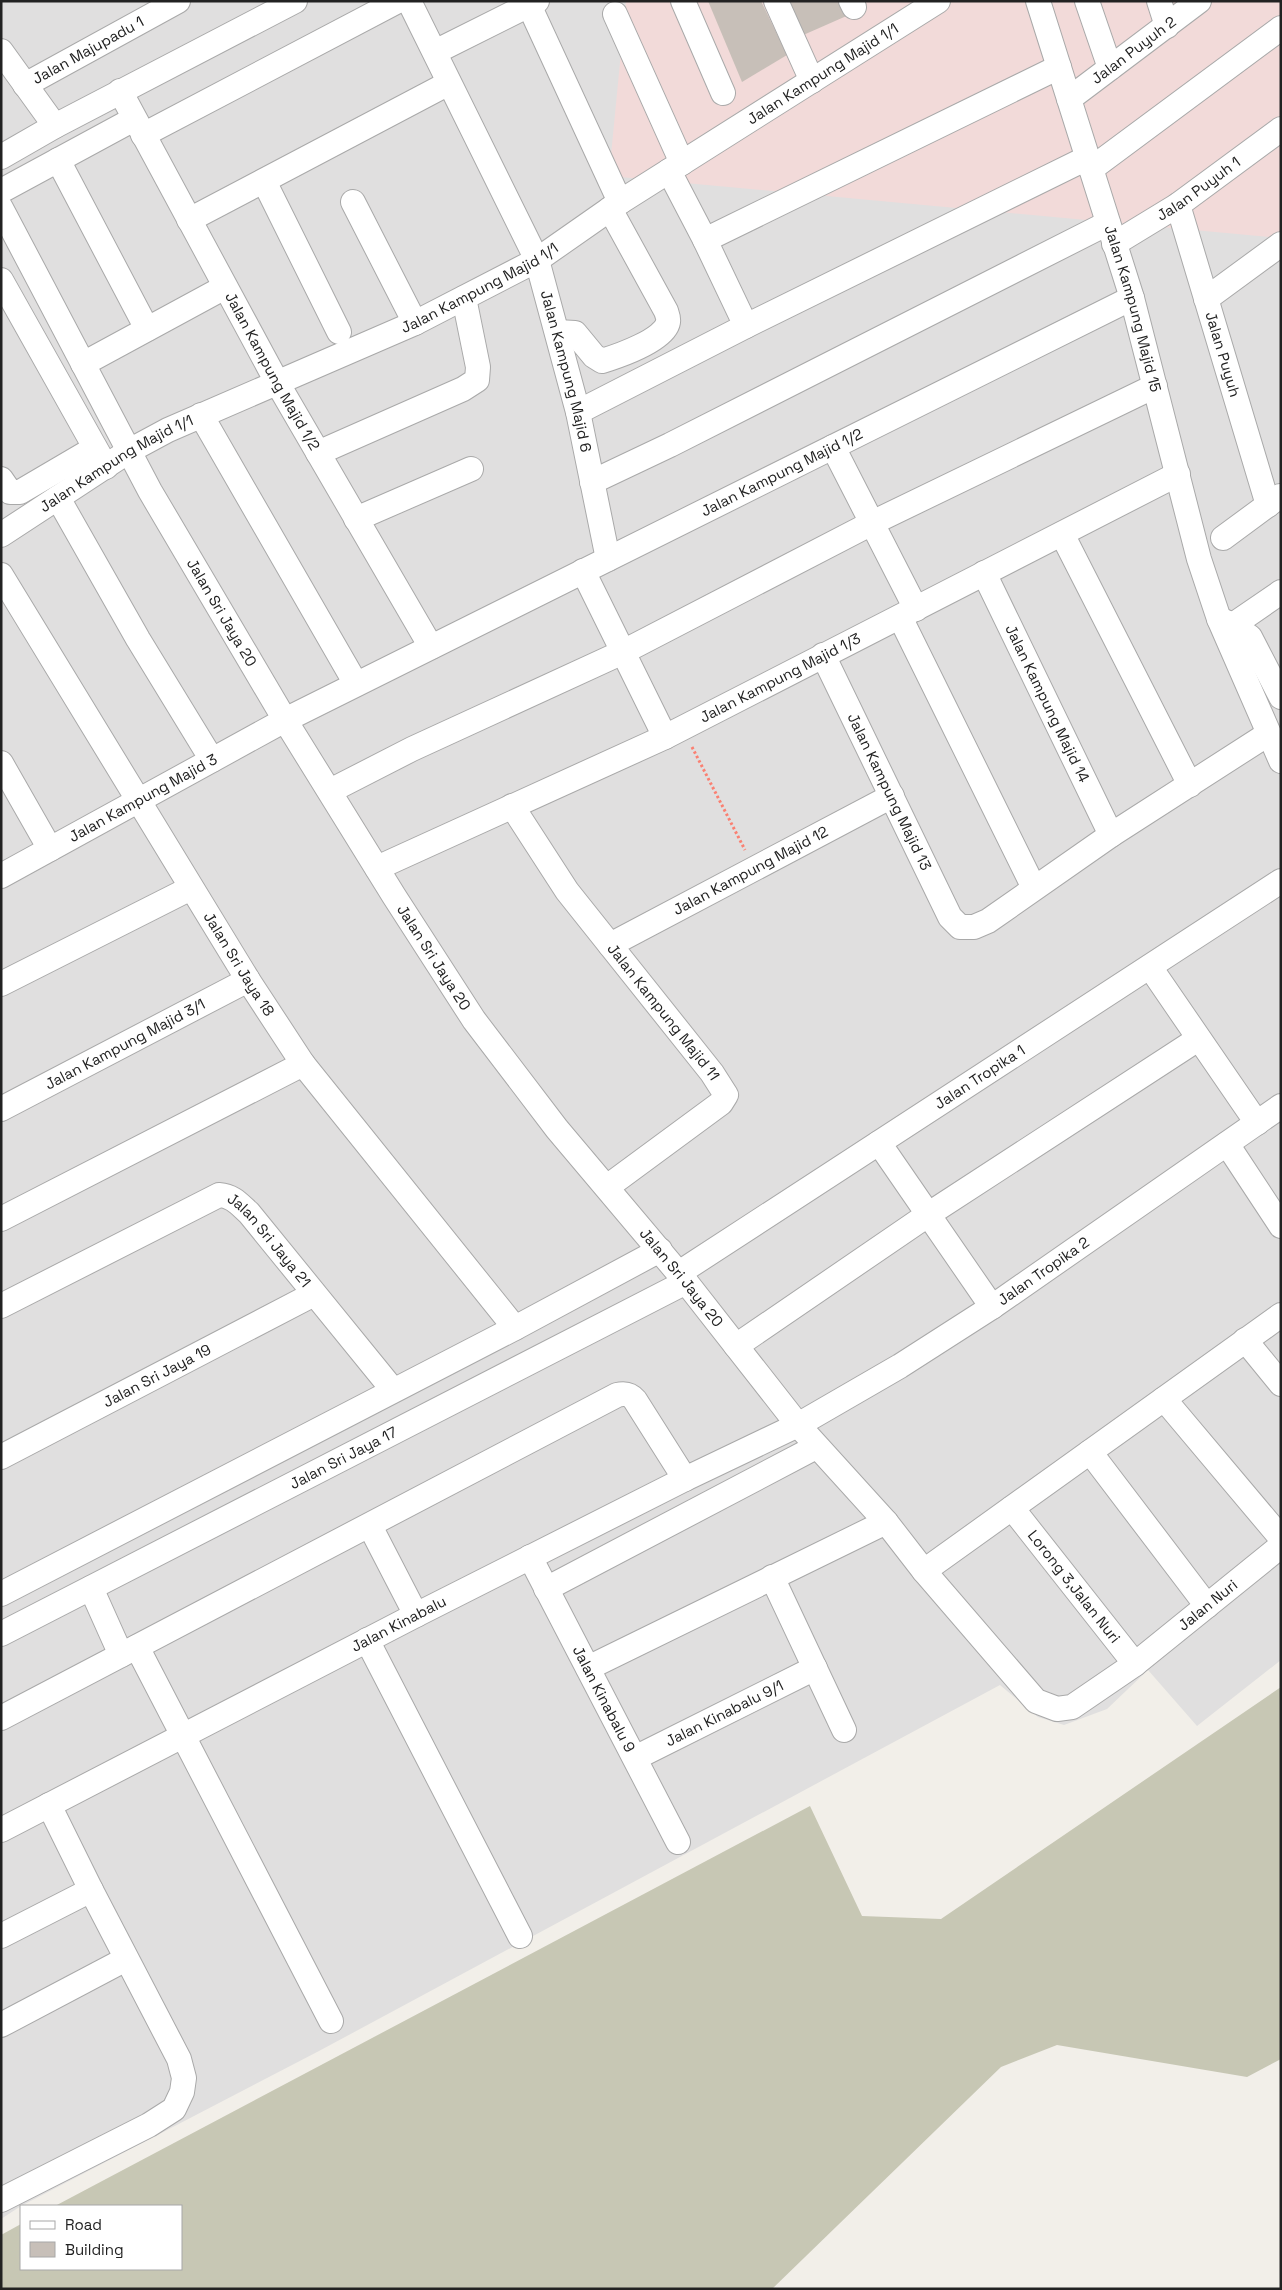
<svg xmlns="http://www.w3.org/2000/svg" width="1282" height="2290" font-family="'Space Grotesk',sans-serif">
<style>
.residential{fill:#e0dfdf}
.commercial{fill:#f2dad9}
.construction{fill:#c7c7b4}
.building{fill:#c7bfb8}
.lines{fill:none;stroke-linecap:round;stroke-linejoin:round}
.minor-casing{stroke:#a9a9a9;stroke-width:26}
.path{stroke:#fa8072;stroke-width:3;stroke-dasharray:2.5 2.5;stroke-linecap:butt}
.minor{stroke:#fff;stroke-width:24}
.labels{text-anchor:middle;stroke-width:4;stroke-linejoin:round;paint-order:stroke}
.street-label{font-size:15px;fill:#222;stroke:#fff}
</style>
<rect width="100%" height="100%" fill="#f2efe9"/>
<polygon class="residential" points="1,1 1281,1 1281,1660 1197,1726 1148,1670 1107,1709 1064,1725 1038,1717 1000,1685 319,2051 21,2206 1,2219"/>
<polygon class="commercial" points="626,1 1281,1 1281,238 609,176"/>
<polygon class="construction" points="1281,1687 1281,2059 1247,2077 1057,2045 1001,2067 772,2289 1,2289 1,2235 21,2224 21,2269 181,2269 181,2206 55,2206 810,1806 862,1916 941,1919"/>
<g class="building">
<polygon points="708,1 761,1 787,55 742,82"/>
<polygon points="786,1 845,1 851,14 801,36"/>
</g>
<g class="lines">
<g class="minor-casing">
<g id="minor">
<path id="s1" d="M409 1 537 260 578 412 608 559"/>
<polyline points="683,1 723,93"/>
<polyline points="776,1 812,81"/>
<polyline points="851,1 854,7"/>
<path id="s2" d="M1038 1 1132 298 1199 559 1219 619 1281 761"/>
<polyline points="1087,1 1110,68"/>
<polyline points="1159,1 1167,26"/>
<polyline points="529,5 620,202"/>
<polyline points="615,14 682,163"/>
<polyline points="1,51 55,126"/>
<polyline points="435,52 537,1"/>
<path id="s3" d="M25 85 178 1"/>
<path id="s4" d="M120 91 278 384 431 647"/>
<path id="s5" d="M1069 99 1199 1"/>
<polyline points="143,135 398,1"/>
<polyline points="1,157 55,126 295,1"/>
<polyline points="58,160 147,329"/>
<polyline points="1091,169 1281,28"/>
<polyline points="669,171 705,240 746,326"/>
<polyline points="264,181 339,332"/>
<polyline points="1,191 134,119"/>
<polyline points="353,202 415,323"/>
<path id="s6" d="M1178 205 1268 505"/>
<path id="s7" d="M1 208 150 491 285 720 394 896 474 1020 557 1129 686 1282 798 1425 886 1522 924 1571 1036 1701 1057 1709 1072 1707 1135 1664 1281 1546"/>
<polyline points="189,220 449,83"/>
<polyline points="705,240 1059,67"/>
<path id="s8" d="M1114 244 1178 205 1281 129"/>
<polyline points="1,280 106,467"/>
<polyline points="1206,299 1281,244"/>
<path d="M557 332 575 333 594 356 602 361C618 356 665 340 668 322 669 319 667 314 666 311L610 209"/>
<polyline points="83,364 225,287"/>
<polyline points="578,412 746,326 1087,158"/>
<polyline points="201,415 356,684"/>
<polyline points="833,447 916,609"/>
<polyline points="318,453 463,389 477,380 478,367 464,298"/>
<polyline points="1,479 10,492 20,492 95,448"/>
<polyline points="592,482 670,445 1108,223"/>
<polyline points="58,498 138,639 212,760"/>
<polyline points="356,519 471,469"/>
<polyline points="1062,534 1190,785"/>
<path id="s9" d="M1 535 129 451 168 430 415 323 537 260 620 202 938 1"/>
<polyline points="1223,538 1280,496"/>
<polyline points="583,571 665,737"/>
<path id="s10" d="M984 573 1111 835"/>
<path id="s11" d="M1 575 248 980 303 1064 515 1328"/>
<polyline points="900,617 1034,888"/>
<polyline points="1219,619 1233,625 1250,637 1281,697"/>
<polyline points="1233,625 1281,592"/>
<path id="s12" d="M823 655 950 917 960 927H974L988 921 1111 835 1268 734"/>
<polyline points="1,763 50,849"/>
<polyline points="330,791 412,749 623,652 872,523 1155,386"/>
<path id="s13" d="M512 806 567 891 712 1073 726 1095 721 1103 607 1187"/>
<path id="s14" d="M377 868 665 737 1178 474"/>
<path id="s15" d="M1 876 285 720 1132 298"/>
<path id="s16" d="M610 945 892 796"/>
<polyline points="1150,967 1257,1123"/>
<polyline points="1,984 191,888"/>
<path id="s17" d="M1 1109 248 980"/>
<polyline points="879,1143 992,1307"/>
<polyline points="1227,1144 1281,1226"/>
<polyline points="1,1219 303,1064"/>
<path id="s18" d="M679 1273 1281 881"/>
<path id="s19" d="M1 1306 219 1195C233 1196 239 1204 249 1213L393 1390"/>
<polyline points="1245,1340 1281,1384"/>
<polyline points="736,1346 929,1214 1198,1039"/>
<polyline points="1164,1399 1281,1538"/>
<polyline points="1090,1452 1207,1606"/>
<path id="s20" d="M1 1457 314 1294"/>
<path id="s21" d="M1012 1508 1135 1664"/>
<polyline points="370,1526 416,1615"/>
<path id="s22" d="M530 1557 678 1842"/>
<polyline points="924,1571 1281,1315"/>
<polyline points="772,1577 844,1730"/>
<polyline points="91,1588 121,1655"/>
<polyline points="546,1589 816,1447"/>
<polyline points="1,1594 515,1328 660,1250"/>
<path id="s23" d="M1 1634 686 1282"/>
<polyline points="367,1640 520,1936"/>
<polyline points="137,1647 331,2021"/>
<polyline points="588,1668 886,1522"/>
<path d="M1 1718 617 1395C625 1393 630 1394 635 1400L685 1479"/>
<path id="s24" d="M635 1758 815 1668"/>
<path id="s25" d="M1 1830 416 1615 685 1479 798 1425 900 1366 992 1307 1281 1106"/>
<polyline points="1,1936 91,1890"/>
<polyline points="1,2025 126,1959"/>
<polyline points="1,2200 149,2125 174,2109 182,2092 184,2078 179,2059 91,1890 49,1805"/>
</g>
</g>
<polyline class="path" points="692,747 745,850"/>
<use href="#minor" class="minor"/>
</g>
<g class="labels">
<g class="street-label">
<text dy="5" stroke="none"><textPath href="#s3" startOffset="72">Jalan Majupadu 1</textPath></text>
<text dy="5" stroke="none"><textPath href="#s5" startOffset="81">Jalan Puyuh 2</textPath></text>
<text dy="5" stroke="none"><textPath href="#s9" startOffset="945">Jalan Kampung Majid 1/1</textPath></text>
<text dy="5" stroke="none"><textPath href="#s8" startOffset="101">Jalan Puyuh 1</textPath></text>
<text dy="5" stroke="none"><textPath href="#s9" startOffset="540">Jalan Kampung Majid 1/1</textPath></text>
<text dy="5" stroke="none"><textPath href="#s2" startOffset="322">Jalan Kampung Majid 15</textPath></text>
<text dy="5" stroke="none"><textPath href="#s6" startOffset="156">Jalan Puyuh</textPath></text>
<text dy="5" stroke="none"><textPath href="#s4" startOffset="319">Jalan Kampung Majid 1/2</textPath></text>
<text dy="5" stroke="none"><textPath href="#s1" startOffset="404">Jalan Kampung Majid 6</textPath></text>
<text dy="5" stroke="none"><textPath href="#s9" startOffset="136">Jalan Kampung Majid 1/1</textPath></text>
<text dy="5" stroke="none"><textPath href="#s15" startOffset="879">Jalan Kampung Majid 1/2</textPath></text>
<text dy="5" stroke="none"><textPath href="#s7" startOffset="461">Jalan Sri Jaya 20</textPath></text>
<text dy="5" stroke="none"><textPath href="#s14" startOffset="446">Jalan Kampung Majid 1/3</textPath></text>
<text dy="5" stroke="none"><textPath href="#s10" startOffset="145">Jalan Kampung Majid 14</textPath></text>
<text dy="5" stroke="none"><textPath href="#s12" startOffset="152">Jalan Kampung Majid 13</textPath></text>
<text dy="5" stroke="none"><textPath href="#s15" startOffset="162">Jalan Kampung Majid 3</textPath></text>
<text dy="5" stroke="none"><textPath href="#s16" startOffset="159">Jalan Kampung Majid 12</textPath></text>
<text dy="5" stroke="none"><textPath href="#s7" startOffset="866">Jalan Sri Jaya 20</textPath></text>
<text dy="5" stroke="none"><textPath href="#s11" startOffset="456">Jalan Sri Jaya 18</textPath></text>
<text dy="5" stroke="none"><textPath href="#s13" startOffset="256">Jalan Kampung Majid 11</textPath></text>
<text dy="5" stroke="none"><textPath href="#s17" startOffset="140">Jalan Kampung Majid 3/1</textPath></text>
<text dy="5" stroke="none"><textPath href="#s18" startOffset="359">Jalan Tropika 1</textPath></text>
<text dy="5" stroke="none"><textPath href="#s19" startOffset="314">Jalan Sri Jaya 21</textPath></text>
<text dy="5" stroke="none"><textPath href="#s25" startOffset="1184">Jalan Tropika 2</textPath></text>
<text dy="5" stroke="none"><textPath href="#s7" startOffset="1271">Jalan Sri Jaya 20</textPath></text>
<text dy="5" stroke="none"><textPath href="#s20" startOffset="176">Jalan Sri Jaya 19</textPath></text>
<text dy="5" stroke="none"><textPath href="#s23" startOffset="385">Jalan Sri Jaya 17</textPath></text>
<text dy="5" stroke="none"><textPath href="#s21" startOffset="100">Lorong 3,Jalan Nuri</textPath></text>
<text dy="5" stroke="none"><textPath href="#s7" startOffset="2031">Jalan Nuri</textPath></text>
<text dy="5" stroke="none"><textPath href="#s25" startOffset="448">Jalan Kinabalu</textPath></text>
<text dy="5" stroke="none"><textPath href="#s22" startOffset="160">Jalan Kinabalu 9</textPath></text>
<text dy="5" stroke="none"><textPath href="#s24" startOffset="100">Jalan Kinabalu 9/1</textPath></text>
</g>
</g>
<rect width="1282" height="2290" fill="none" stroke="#222222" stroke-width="5"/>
<rect x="20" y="2205" width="162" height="65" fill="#ffffff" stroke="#a7a7a7"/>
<rect x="30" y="2221" width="25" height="8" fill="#ffffff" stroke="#a7a7a7"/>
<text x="65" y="2230" font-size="15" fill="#222222">Road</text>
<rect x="30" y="2242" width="25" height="15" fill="#c7bfb8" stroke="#a7a7a7"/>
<text x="65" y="2255" font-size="15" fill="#222222">Building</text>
</svg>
